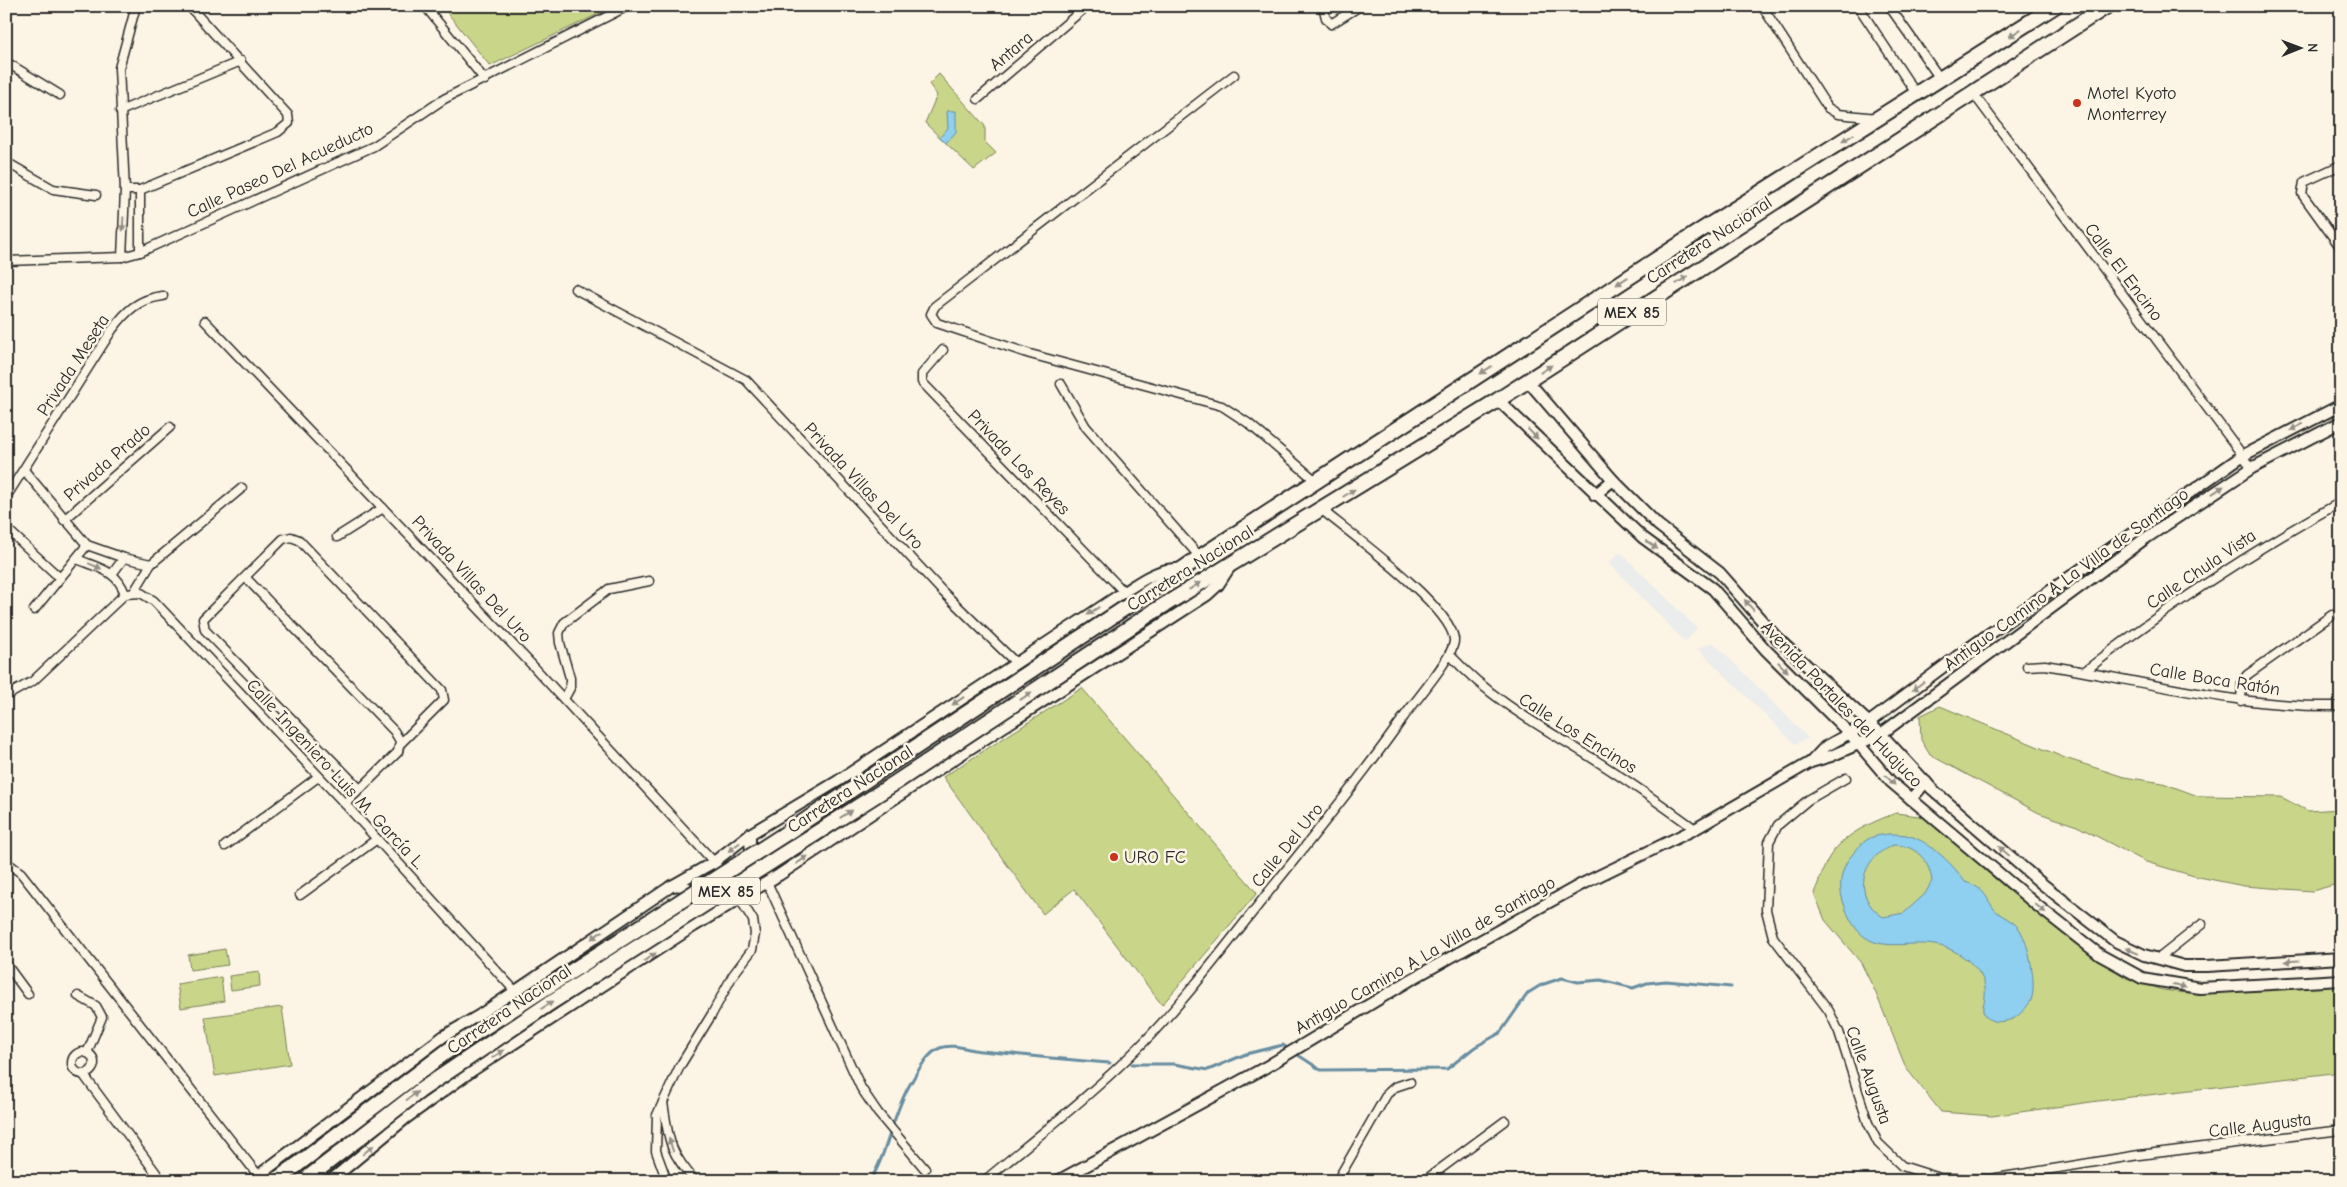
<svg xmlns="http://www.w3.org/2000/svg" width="2347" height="1187" font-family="'Comic Neue',sans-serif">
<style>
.built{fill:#ebecec}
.green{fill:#c9d589;stroke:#7a805a}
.water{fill:#8fcff0;stroke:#678da1;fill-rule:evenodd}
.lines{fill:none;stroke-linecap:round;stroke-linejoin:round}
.stream{stroke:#678da1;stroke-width:3}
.minor-casing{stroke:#2b2b2b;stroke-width:11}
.tertiary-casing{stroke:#2b2b2b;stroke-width:14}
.trunk-casing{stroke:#2b2b2b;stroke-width:18}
.minor{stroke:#fcf5e5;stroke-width:8}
.tertiary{stroke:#fcf5e5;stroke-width:10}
.trunk{stroke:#fcf5e5;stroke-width:14}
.trunk-bridge-casing{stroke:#2b2b2b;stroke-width:18;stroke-linecap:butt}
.trunk-bridge{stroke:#fcf5e5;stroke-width:14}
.oneway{fill:#949088}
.poi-dot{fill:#c8321e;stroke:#fcf5e5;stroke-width:2}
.labels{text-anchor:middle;stroke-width:5;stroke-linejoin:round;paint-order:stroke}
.shield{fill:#fcf5e5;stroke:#6a6863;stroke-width:1}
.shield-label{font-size:16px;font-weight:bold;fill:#2b2b2b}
.street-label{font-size:18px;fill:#2b2b2b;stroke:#fcf5e5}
.poi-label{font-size:18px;fill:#2b2b2b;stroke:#fcf5e5;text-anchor:start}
</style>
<rect width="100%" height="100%" fill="#fcf5e5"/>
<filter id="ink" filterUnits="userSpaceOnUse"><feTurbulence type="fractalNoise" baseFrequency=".02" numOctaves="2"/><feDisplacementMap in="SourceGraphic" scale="10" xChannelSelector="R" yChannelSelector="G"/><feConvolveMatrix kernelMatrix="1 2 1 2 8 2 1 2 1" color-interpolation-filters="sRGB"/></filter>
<g filter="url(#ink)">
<g class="built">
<polygon points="1620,552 1697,628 1685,642 1609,563"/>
<polygon points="1713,642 1808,738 1795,744 1698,649"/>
</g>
<g class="green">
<polygon points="442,6 615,6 490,66"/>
<polygon points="939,74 985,126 985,142 996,153 974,170 925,123 937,95 929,84"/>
<polygon points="1082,688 1257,893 1162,1005 1074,889 1043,914 943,777"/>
<polygon points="1940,706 2065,758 2124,777 2163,783 2198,796 2281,797 2308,811 2341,809 2341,883 2312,891 2244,886 2194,876 2146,862 2077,826 2039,813 1930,755 1921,740 1920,716"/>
<path d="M1896 813 1926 817 1987 872 2074 943 2126 978 2163 990 2186 993 2341 984V1072L2098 1101 1992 1116 1941 1112 1906 1068 1875 991 1861 963 1825 920 1814 893C1819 882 1822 871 1827 861 1841 835 1870 823 1896 813Z"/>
<polygon points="225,949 228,965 190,970 188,955"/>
<polygon points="259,972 260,986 231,990 229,976"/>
<polygon points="221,977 224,1001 181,1008 177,984"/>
<polygon points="282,1007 290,1064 215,1076 205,1017"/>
</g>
<g class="water">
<polygon points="947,111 956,111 956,132 946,143 940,137 948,128"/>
<path d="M1889 834C1896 834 1904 834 1910 836 1930 842 1954 865 1965 882 1984 888 1984 894 1994 909 2001 917 2014 920 2020 930 2029 945 2036 981 2032 997 2030 1005 2022 1012 2016 1017 2007 1023 1986 1025 1983 1011 1982 1007 1985 1001 1985 996 1987 978 1976 966 1962 956 1916 923 1866 977 1843 901 1838 886 1841 867 1852 855 1865 839 1869 836 1889 834ZM1894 845C1916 845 1929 860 1932 881L1925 894 1904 913 1883 917C1851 896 1861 857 1894 845Z"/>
</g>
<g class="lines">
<g class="stream">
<polyline points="1295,1053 1321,1070 1447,1069 1475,1047 1500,1033 1528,993 1541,985 1562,978 1578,982 1601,980 1633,988 1647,983 1666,981 1731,987"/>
<polyline points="1132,1064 1174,1064 1208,1070 1246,1054 1283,1045 1290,1050"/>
<path d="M870 1181C888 1152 892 1116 909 1086 916 1074 927 1053 940 1048 953 1043 968 1050 981 1051 1024 1055 1067 1060 1110 1063"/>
</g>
<g class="minor-casing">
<g id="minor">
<polyline points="425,6 485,80"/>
<polyline points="1323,6 1326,18 1331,24 1360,6"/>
<polyline points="1762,6 1828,108 1838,114 1877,118"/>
<polyline points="1858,6 1917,95"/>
<polyline points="1889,6 1941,80"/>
<polyline points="6,62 60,95"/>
<polyline points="1234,75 935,306 931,314 937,323 1030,354 1222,406 1248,423 1316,481"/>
<polyline points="1973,93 2252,468"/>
<polyline points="978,99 1087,6"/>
<polyline points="120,111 241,61"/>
<polyline points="6,162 53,189 96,195"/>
<polyline points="2341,165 2304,182 2302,194 2341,248"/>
<polyline points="125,190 140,190 278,132 289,123 288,115 189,6"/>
<polyline points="140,190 140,252"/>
<polyline points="122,257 125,190 119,68 136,6"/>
<polyline points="6,261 122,257 140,252 374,146 444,99 628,6"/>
<polyline points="575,289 746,380 942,591 1015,662"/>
<polyline points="205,321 534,667 714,862 724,876"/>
<polyline points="943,350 922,374 922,382 1124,592"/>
<polyline points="1061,384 1086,427 1200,557"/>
<polyline points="24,470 87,545 124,558 151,564"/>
<path d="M6 497 112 330C126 311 138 299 163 296"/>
<polyline points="64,520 170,427"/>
<polyline points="6,528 60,578"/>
<polyline points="337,537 383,508"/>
<path d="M77 559C98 568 117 570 125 594"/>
<polyline points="112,574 124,558"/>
<polyline points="246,578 394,731 400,741 398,752 345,804"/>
<polyline points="134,592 151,564 242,488"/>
<polyline points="125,594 141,593 154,601 345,804 515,991"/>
<polyline points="34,610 87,545"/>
<path d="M1451 656C1494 702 1539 725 1592 758 1627 780 1661 804 1695 829"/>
<path d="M2027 666 2045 665C2143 681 2241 708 2341 706"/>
<path d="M2085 671C2168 606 2248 553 2341 502"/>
<polyline points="6,696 33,681 125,594"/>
<polyline points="564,699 570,688 570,678 560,643 559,633 564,623 609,589 649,581"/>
<polyline points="2241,701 2242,683 2247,675 2332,615"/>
<polyline points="1846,778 1808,800 1778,825 1769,842 1766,910 1773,937 1829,1011 1839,1032 1868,1123 1878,1143 1902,1166 1940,1178 1990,1179 2139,1155 2341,1130"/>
<polyline points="360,789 205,630 203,619 283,539 291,537 299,540 442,690 444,700 400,744"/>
<polyline points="225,846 318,777"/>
<polyline points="6,862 21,873 258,1175"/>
<polyline points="767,882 861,1088 878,1113 925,1169"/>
<polyline points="300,895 377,839"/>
<polyline points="2158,959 2202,924"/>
<polyline points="6,964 28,994"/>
<polyline points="78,996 96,1006 102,1017 87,1053"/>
<circle cx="83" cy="1063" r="11"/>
<polyline points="83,1074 162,1181"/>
<path d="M663 1102C669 1141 668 1150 695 1181"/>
<polyline points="667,1181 656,1151 657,1115 680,1066 712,1014 733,975 752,950 755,934 753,920 731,885"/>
<path d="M984 1181C1038 1136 1094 1093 1143 1043 1185 1000 1225 947 1263 899 1310 840 1359 781 1403 718 1413 703 1456 655 1454 639 1450 606 1351 534 1322 510"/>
<polyline points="1337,1181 1387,1094 1395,1087 1410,1082"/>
<polyline points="1424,1181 1505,1121"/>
</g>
</g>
<g class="tertiary-casing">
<g id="tertiary">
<polyline points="1528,381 1613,480 1658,525 1720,573 1777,638 1881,734 1932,789 2041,883 2115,941 2144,955 2184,966 2207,966 2341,958"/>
<polyline points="1498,400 1642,537 1713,589 1765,649 1851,735 1891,782 2039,907 2100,955 2142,978 2200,988 2341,980"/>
<polyline points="1595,495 1613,480"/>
<polyline points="1812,761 1825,747 1868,723 1959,655 2242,456 2341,405"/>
<polyline points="1911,799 1926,782"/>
<path d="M750 834C749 850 753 863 767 871"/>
<path d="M671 886C688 883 703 894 701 912"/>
<path d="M251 1181 444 1036 480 1015 670 887 714 862 750 834 838 781 1124 592C1142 580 1160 567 1183 569"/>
<polyline points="330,1181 406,1118 473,1070 694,926 779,875 963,753 1207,595 1218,585 1231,565"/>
<polyline points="1058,1181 1266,1067 1412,979 1535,910 1582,884 1695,829 1811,762 1831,756 1881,734 2143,540 2252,468 2341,422"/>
</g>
</g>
<g class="trunk-casing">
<g id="trunk">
<polyline points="1137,600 1200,557 1703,229 2055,6"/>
<polyline points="1153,612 1498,400 2107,6"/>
<polyline points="275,1181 297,1165"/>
</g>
</g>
<use href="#minor" class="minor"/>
<use href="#tertiary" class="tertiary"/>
<use href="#trunk" class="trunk"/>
<g class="trunk-bridge-casing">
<g id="trunk-bridge">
<polyline points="297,1165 446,1052 788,832 1137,600"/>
<polyline points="305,1180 421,1090 553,1001 895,783 1153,612"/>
</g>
</g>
<use href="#trunk-bridge" class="trunk-bridge"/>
</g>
<defs><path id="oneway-solid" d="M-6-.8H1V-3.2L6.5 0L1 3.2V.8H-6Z" transform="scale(1.25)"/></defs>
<g class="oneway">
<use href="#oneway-solid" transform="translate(2015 33) rotate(147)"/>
<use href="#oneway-solid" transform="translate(1848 138) rotate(148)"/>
<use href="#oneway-solid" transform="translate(123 224) rotate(93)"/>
<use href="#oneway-solid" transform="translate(1682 280) rotate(-33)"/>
<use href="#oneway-solid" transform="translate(1622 281) rotate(147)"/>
<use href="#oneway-solid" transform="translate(1546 369) rotate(-34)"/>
<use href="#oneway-solid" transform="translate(1486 370) rotate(147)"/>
<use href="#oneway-solid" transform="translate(2297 427) rotate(153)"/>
<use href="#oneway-solid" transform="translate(1533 434) rotate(44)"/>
<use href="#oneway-solid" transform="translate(2218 490) rotate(-34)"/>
<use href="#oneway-solid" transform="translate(1349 493) rotate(-32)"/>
<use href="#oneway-solid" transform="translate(1652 545) rotate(36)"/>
<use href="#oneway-solid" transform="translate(95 566) rotate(23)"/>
<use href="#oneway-solid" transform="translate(1195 586) rotate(-31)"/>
<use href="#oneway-solid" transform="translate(1749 605) rotate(-131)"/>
<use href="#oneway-solid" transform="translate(1093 611) rotate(147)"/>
<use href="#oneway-solid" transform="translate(1783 667) rotate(45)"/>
<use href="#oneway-solid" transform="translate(1918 686) rotate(143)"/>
<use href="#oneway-solid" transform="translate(1026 696) rotate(-34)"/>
<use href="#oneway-solid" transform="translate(958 701) rotate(146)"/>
<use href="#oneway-solid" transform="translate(1890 780) rotate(46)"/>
<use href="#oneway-solid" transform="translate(846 814) rotate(-33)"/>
<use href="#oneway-solid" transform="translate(734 847) rotate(143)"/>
<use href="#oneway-solid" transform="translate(2004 851) rotate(-139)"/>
<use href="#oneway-solid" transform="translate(802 860) rotate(-33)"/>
<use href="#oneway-solid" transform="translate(2040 908) rotate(39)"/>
<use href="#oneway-solid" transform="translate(597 935) rotate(146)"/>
<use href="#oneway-solid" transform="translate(2132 951) rotate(-157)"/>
<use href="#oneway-solid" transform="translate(650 957) rotate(-33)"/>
<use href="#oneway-solid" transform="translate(2292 961) rotate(176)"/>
<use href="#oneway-solid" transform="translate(2179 986) rotate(8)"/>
<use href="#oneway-solid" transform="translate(547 1005) rotate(-34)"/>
<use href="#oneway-solid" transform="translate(498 1054) rotate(-33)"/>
<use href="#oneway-solid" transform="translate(412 1096) rotate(-37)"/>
<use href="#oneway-solid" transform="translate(671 1145) rotate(-108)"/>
<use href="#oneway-solid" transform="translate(368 1150) rotate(-39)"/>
</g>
</g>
<g class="poi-dot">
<circle cx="2077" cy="103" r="5"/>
<circle cx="1114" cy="857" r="5"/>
</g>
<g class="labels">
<g class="shield">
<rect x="1598" y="298.5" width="68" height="27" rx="4"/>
<rect x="692" y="877.5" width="68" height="27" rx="4"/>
</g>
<g class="shield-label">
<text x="1632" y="318">MEX 85</text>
<text x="726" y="897">MEX 85</text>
</g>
<g class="street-label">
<text transform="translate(1011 51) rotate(-40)" y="6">Antara</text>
<text transform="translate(280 170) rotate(-25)" y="6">Calle Paseo Del Acueducto</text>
<text transform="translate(1709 240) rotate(-33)" y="6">Carretera Nacional</text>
<text transform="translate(2124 272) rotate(53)" y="6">Calle El Encino</text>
<text transform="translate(73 365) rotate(-57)" y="6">Privada Meseta</text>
<text transform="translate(107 462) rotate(-41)" y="6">Privada Prado</text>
<text transform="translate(1019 462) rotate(46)" y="6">Privada Los Reyes</text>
<text transform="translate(864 486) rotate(47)" y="6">Privada Villas Del Uro</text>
<text transform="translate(1190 568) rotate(-32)" y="6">Carretera Nacional</text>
<text transform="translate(2201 569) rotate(-34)" y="6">Calle Chula Vista</text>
<text transform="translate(472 579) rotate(47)" y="6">Privada Villas Del Uro</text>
<text transform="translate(2066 579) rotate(-36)" y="6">Antiguo Camino A La Villa de Santiago</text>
<text transform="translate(2215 679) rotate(9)" y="6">Calle Boca Ratón</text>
<text transform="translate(1842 704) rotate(46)" y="6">Avenida Portales del Huajuco</text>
<text transform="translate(1578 733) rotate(32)" y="6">Calle Los Encinos</text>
<text transform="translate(336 774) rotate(47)" y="6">Calle Ingeniero Luis M. García L.</text>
<text transform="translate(850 789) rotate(-33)" y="6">Carretera Nacional</text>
<text transform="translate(1287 845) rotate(-51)" y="6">Calle Del Uro</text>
<text transform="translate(1425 955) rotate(-30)" y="6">Antiguo Camino A La Villa de Santiago</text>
<text transform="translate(509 1009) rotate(-34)" y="6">Carretera Nacional</text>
<text transform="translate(1869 1075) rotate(70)" y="6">Calle Augusta</text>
<text transform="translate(2260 1125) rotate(-7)" y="6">Calle Augusta</text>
</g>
<g class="poi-label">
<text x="2087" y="99">Motel Kyoto<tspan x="2087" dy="21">Monterrey</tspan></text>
<text x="1124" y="863">URO FC</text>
</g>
</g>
<rect width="2347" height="1187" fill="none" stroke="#fcf5e5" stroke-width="25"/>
<rect x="12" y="12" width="2322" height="1162" fill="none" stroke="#2b2b2b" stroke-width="2" filter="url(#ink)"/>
<g transform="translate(2300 48) rotate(89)" stroke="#fcf5e5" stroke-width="4" paint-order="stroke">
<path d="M0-4L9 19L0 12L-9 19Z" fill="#2b2b2b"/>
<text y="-8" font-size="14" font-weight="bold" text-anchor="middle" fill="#2b2b2b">N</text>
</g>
</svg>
